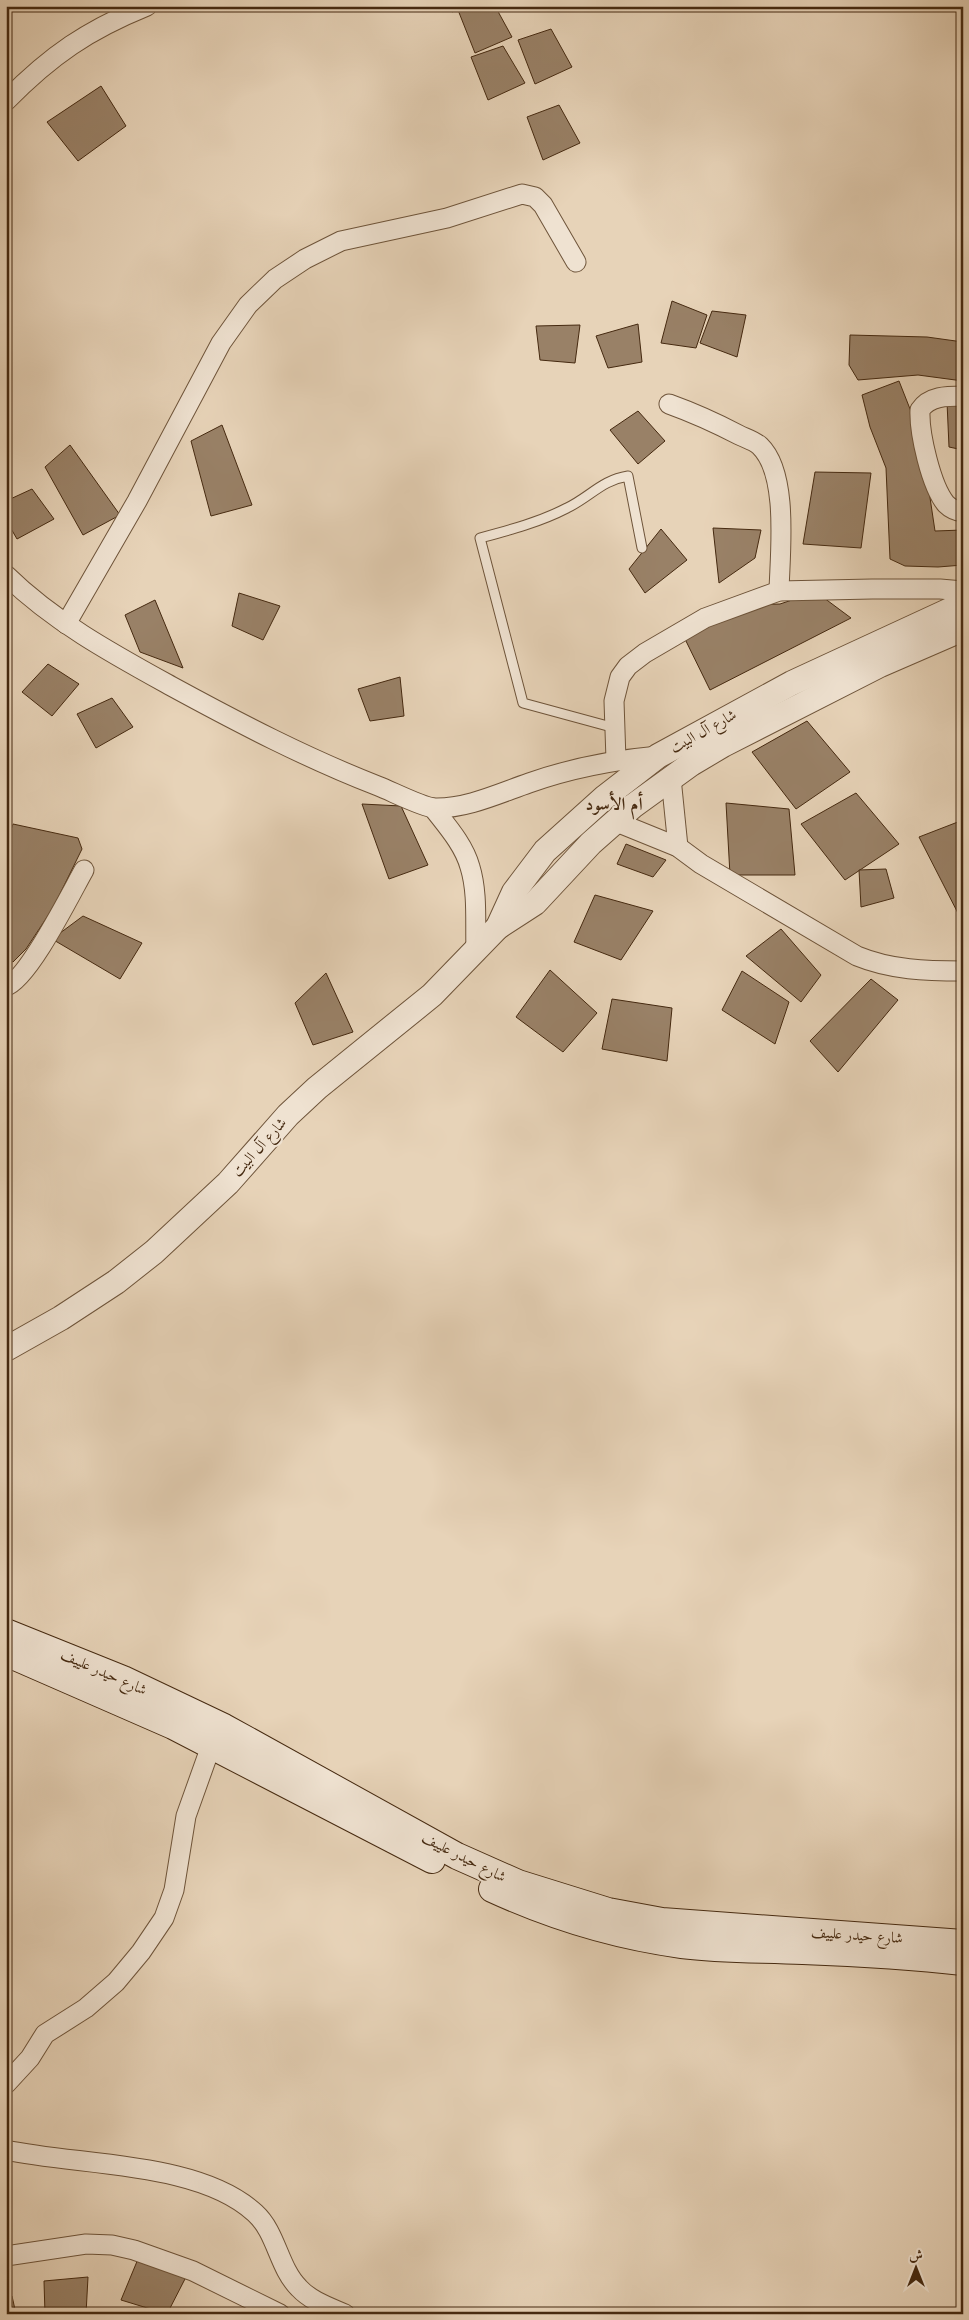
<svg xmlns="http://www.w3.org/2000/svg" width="969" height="2320" font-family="'Old Standard TT',Amiri,serif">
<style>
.building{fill:#998167;stroke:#452910}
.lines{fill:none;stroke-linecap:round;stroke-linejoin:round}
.service-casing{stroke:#6e543a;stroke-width:11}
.minor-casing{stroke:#6e543a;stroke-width:21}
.tertiary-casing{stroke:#6e543a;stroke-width:26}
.secondary-casing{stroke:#452910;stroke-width:28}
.service{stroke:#efe2d1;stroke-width:9}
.minor{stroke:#efe2d1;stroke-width:19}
.tertiary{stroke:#efe2d1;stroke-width:24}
.secondary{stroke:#efe2d1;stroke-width:26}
.labels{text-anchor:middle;stroke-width:4.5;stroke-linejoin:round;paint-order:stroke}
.street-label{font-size:15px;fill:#452910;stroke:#efe2d1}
.quarter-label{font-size:18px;font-weight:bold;fill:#452910;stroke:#efe2d1}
</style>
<rect width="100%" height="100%" fill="#e7d3b8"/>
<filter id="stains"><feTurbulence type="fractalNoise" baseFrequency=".004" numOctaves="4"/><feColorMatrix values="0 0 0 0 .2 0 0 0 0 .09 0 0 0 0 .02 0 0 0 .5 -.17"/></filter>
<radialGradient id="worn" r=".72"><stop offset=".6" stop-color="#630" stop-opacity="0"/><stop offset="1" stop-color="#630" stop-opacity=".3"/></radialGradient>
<g class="building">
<polygon points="449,6 465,6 452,12"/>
<polygon points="470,6 495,6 512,37 475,53 458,10"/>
<polygon points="551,29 572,67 535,84 518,40"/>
<polygon points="503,46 525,83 488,100 471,57"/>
<polygon points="101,86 126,126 78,161 47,122"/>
<polygon points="559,105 580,143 543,160 527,117"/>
<polygon points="672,301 707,315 696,348 661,343"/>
<polygon points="712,311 746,315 737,357 700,343"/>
<polygon points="638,324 642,362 608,368 596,336"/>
<polygon points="580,325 575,363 540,360 536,326"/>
<polygon points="850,335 927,337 963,342 963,381 918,375 858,380 849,365"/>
<polygon points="899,381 912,414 926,471 935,531 963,530 963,565 938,567 905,566 890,559 886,468 870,427 862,395"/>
<polygon points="947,402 963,405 963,450 949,447"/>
<polygon points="638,411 665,441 638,464 610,430"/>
<polygon points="222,425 252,505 211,516 191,441"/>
<polygon points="70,445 120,515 83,535 45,467"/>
<polygon points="815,472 871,473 861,548 803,544"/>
<polygon points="32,489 54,519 17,539 6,520 6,501"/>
<polygon points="713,528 761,530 755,558 719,583"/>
<polygon points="661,529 687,560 645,593 629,569"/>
<polygon points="816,592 851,618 710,690 684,637 747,605 780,604"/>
<polygon points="239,593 280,606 263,640 232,626"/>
<polygon points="155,600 183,668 140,652 125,615"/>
<polygon points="48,664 79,684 52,716 22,692"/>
<polygon points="400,677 404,716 370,721 358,689"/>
<polygon points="112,698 133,727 96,748 77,714"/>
<polygon points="807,721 850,772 796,809 752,752"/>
<polygon points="856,793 899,844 845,880 801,824"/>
<polygon points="726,803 789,809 795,875 730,875"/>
<polygon points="362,804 401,806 428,865 389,879"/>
<polygon points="963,820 963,923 919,837"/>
<polygon points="13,824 78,838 82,849 53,908 26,949 13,962 6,960 6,845"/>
<polygon points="626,844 666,860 653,877 617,864"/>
<polygon points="886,869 894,898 861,907 859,870"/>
<polygon points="595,895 653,911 621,960 574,942"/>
<polygon points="83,916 142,943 120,979 52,939"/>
<polygon points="781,929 821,975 801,1002 746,956"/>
<polygon points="550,970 597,1013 563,1052 516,1017"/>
<polygon points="742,971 789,1002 775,1044 722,1010"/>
<polygon points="326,973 353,1032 313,1045 295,1003"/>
<polygon points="871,979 898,1000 838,1072 810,1041"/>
<polygon points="612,999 672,1008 667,1061 602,1049"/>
<polygon points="138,2259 186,2277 167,2314 121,2300"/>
<polygon points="88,2277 86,2314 45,2314 44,2281"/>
<polygon points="12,2296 16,2314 6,2314 6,2298"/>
</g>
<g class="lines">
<g class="service-casing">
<path id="service" d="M615 728 523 703 480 538C510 530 540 522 567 508 590 497 602 480 628 476L642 548"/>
</g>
<g class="minor-casing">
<g id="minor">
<path d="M6 101C51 55 88 30 147 6"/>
<path d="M963 396C947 396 929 396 920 410 919 433 931 486 946 504 951 509 956 511 963 512"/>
<path d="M669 404C694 413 716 423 739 435 745 438 755 441 760 446 789 474 780 553 779 591"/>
<path d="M6 575C54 622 113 654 171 686 239 723 306 758 378 786 391 791 422 807 434 808 466 809 500 793 529 783 571 768 614 760 658 756"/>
<polyline points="66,624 137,501 221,343 248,305 275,279 305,259 341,241 447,218 522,194 535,197 543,205 576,262"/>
<polyline points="616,760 614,701 620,677 628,666 645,653 705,618 779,591 872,589 940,589 963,591"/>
<polyline points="671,778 678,847"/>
<path d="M433 808C447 826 464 845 470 867 478 893 475 923 476 949"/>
<path d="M614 821 678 847 701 864 857 956C891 970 926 971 963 971"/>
<path d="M6 986C28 980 71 893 84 870"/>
<polyline points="6,2084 30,2058 45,2034 86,2008 116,1982 141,1952 164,1918 174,1890 186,1816 211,1746"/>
<path d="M6 2150C79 2166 199 2161 255 2213 277 2233 278 2267 299 2288 311 2301 329 2307 345 2314"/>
<polyline points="6,2256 86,2244 112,2245 134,2250 193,2271 280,2314"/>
</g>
</g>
<g class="tertiary-casing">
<g id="tertiary">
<polyline points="498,927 514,892 545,851 605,797 658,756 792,683 963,604"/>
<polyline points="6,1349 61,1318 116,1282 154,1252 228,1183 288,1115 317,1088 432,995 498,927 535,903 591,843 633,806 691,764 723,745 880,665 963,629"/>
</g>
</g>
<g class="secondary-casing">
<g id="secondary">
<polyline points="6,1632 123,1679 224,1727 457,1856 518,1883 608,1911 662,1921 963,1943"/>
<polyline points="6,1653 173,1726 432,1860"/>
<path d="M492 1889C553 1917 615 1936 682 1945 722 1950 763 1949 803 1951 856 1953 910 1956 963 1962"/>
</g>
</g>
<use href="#service" class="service"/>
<use href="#minor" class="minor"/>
<use href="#tertiary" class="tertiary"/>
<use href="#secondary" class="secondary"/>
</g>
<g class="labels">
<g class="street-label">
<text transform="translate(703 731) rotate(-29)" y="5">شارع آل البيت</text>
<text transform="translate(259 1147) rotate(-48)" y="5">شارع آل البيت</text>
<text transform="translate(104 1672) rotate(24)" y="5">شارع حيدر علييف</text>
<text transform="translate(464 1857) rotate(27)" y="5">شارع حيدر علييف</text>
<text transform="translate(857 1935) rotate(4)" y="5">شارع حيدر علييف</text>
</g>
<g class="quarter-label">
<text x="614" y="810">أم الأسود</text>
</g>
</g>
<rect width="969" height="2320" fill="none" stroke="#e7d3b8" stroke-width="25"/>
<rect x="8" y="8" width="954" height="2305" fill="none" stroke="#452910" stroke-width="2.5"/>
<rect x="12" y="12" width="944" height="2295" fill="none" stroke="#452910"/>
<g transform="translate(916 2268)" stroke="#efe2d1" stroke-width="4" paint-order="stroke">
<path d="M0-4L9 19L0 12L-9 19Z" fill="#452910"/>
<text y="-8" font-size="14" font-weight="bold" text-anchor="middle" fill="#452910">ش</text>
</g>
<rect width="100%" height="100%" filter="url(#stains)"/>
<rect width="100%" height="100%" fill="url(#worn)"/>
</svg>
